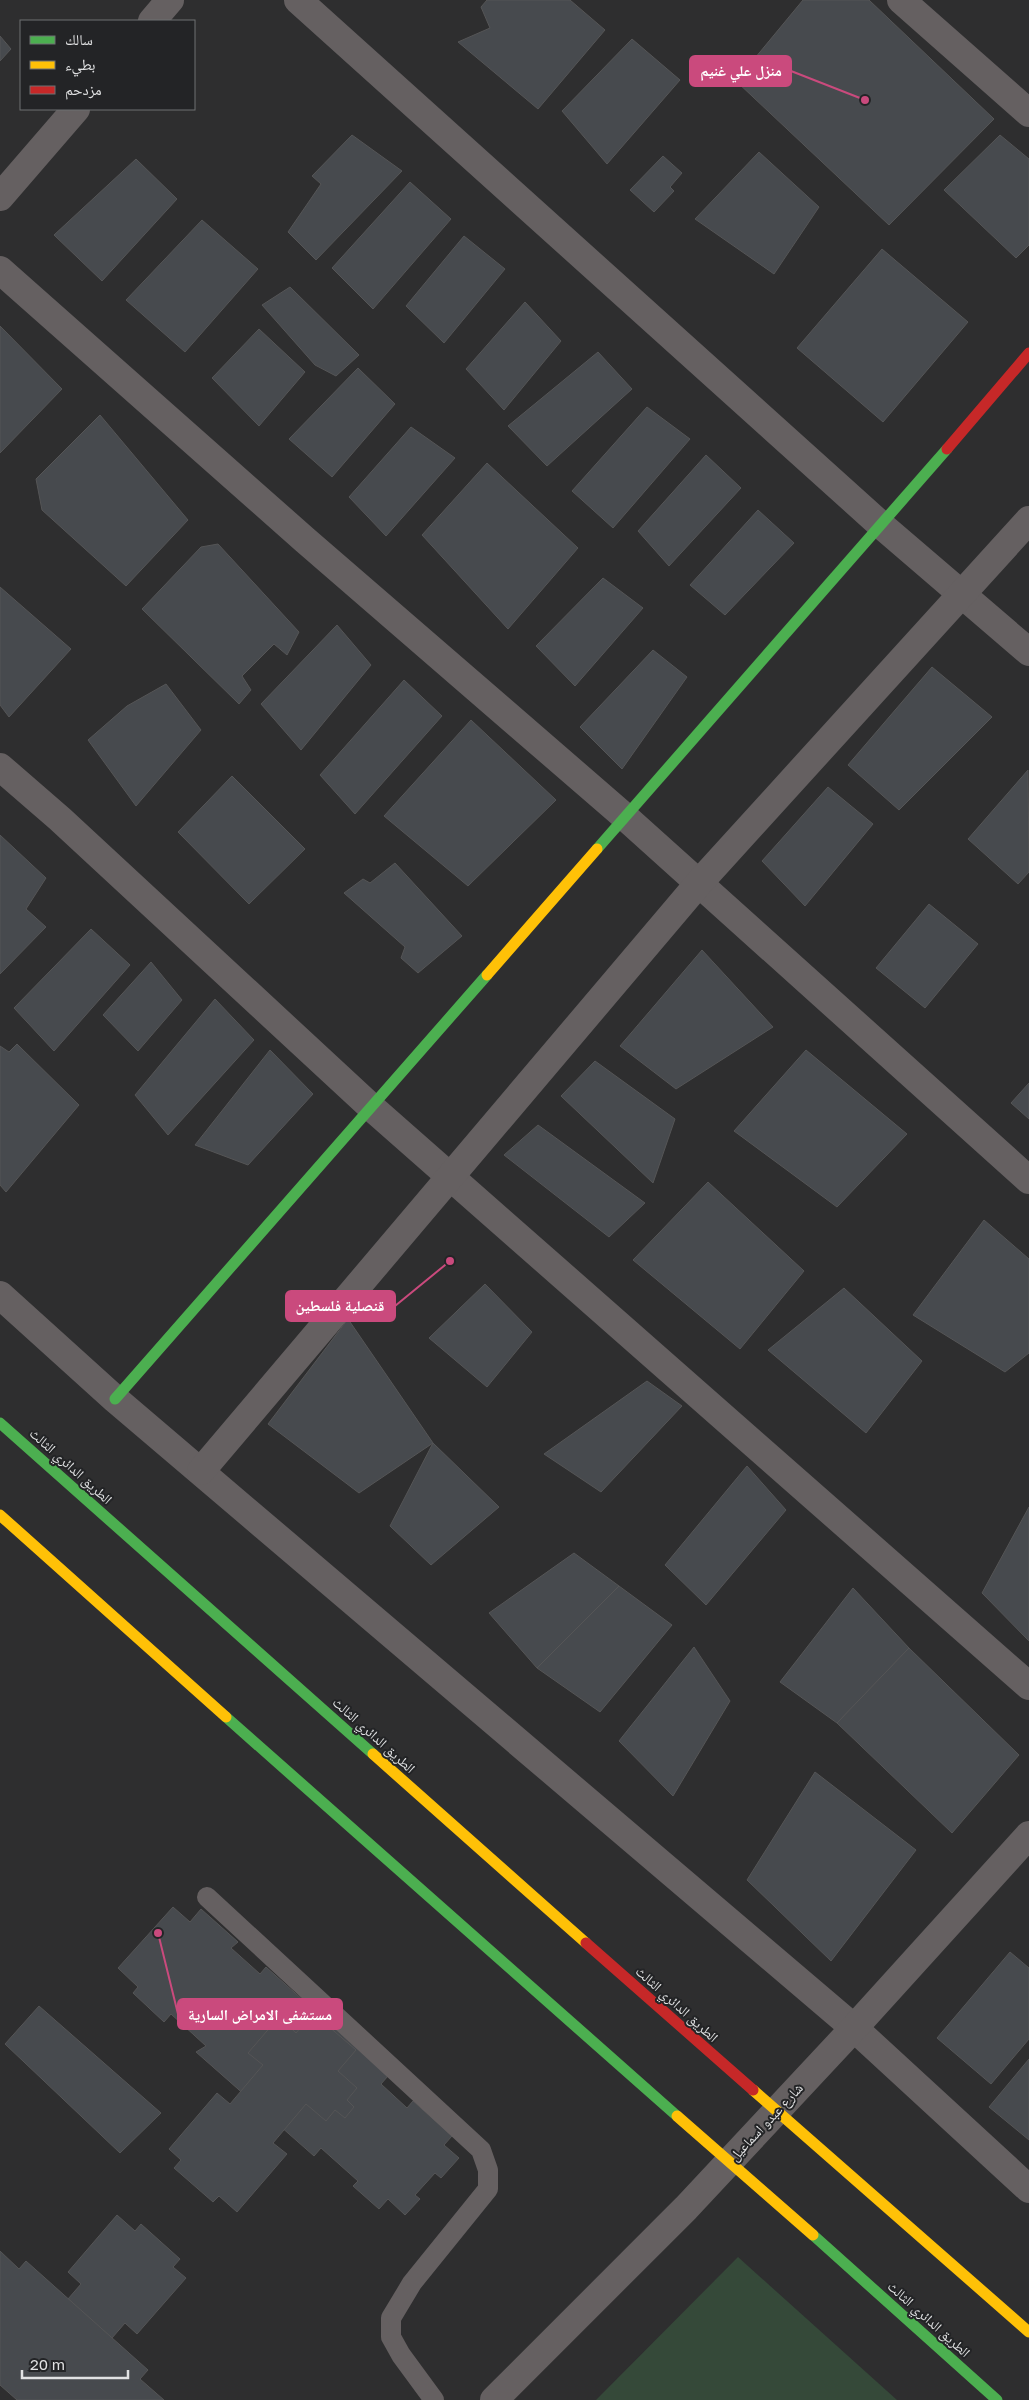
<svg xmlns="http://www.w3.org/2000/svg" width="1029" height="2400" font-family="'Golos Text','Noto Naskh Arabic',sans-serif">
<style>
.green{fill:#354939}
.building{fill:#474a4e;stroke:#555556}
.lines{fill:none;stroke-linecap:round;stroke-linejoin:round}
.lane{stroke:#656061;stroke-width:20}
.street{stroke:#656061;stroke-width:28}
.fast{stroke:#4caf50;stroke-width:11}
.slow{stroke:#ffc107;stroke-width:11}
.jam{stroke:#c62828;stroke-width:11}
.labels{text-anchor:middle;stroke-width:4;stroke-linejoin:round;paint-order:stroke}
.street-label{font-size:14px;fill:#e1e2e3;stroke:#232426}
.leader{fill:none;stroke:#ca4a7d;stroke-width:2}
.callout-dot{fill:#ca4a7d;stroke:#232426;stroke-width:2}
.callout{fill:#ca4a7d;stroke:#ca4a7d;stroke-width:2}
.callout-label{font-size:15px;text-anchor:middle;font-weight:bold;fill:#fff}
</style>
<rect width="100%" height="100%" fill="#2e2e2f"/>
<polygon class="green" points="738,2257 897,2400 596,2400"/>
<g class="building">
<polygon points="487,0 570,0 605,30 538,109 458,42 490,28 481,7"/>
<polygon points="803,0 869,0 994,119 889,225 736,81"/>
<polygon points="0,36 11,49 0,61"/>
<polygon points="632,39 680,80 607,164 562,111"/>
<polygon points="352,135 402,171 316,260 288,232 321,184 312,176"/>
<polygon points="1000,135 1029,159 1029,245 1016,258 944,190"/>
<polygon points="759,152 819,207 774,274 695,219"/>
<polygon points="663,156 682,173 670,187 674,191 654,212 630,190"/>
<polygon points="136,159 177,199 102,281 54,235"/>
<polygon points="410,182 451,219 373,309 332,268"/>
<polygon points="202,220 258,269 185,352 126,300"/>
<polygon points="464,236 505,269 444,343 406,306"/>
<polygon points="882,249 968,322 883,422 797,348"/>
<polygon points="290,287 359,355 336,376 315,365 262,305"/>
<polygon points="525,302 561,341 504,410 466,369"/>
<polygon points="0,326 62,389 0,453"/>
<polygon points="259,329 305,372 259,426 212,378"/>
<polygon points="598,352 632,389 547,466 508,426"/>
<polygon points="358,368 395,404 332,477 289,439"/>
<polygon points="647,407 690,439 613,528 572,491"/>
<polygon points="100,415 188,520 126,586 42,510 36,479"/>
<polygon points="411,427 455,458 386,536 349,497"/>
<polygon points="706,455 741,488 669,566 638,531"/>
<polygon points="487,463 578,548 508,629 422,535"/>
<polygon points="758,510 794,543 725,615 690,585"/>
<polygon points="218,544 299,632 287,655 274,644 242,676 251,690 239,704 142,609 201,547"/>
<polygon points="603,578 643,608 575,686 536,646"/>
<polygon points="0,587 71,649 9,717 0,705"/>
<polygon points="337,625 371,665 301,750 261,704"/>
<polygon points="653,650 687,677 622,769 580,727"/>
<polygon points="932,667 992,717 899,810 848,765"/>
<polygon points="404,680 442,716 355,814 320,775"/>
<polygon points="166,684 201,730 136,806 88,740 127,706"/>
<polygon points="471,720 556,800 468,886 384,816"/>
<polygon points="1028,770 1029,872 1018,884 968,839"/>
<polygon points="232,776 305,849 249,904 178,832"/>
<polygon points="828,787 873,824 805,906 762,861"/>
<polygon points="0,835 46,878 26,909 46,927 0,974"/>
<polygon points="395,863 462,936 418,973 401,958 405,947 344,893 363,879 370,883"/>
<polygon points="929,904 978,944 925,1008 876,968"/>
<polygon points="91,929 130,965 54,1051 14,1008"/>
<polygon points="702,950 773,1027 676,1089 620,1046"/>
<polygon points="151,962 182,1000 138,1051 103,1015"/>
<polygon points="215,999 254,1040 168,1135 135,1095"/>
<polygon points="17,1044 79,1105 6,1192 0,1185 0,1046 9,1052"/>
<polygon points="270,1050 313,1094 248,1165 195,1145"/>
<polygon points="806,1050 907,1134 837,1207 734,1131"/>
<polygon points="595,1061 675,1119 653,1183 561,1096"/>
<polygon points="1029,1083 1029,1119 1011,1103"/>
<polygon points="538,1125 645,1203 609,1237 504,1155"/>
<polygon points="708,1182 804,1271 740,1349 633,1260"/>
<polygon points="984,1220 1029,1259 1029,1353 1005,1372 913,1315"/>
<polygon points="485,1284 532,1332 487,1387 429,1338"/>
<polygon points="844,1288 922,1361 866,1433 768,1350"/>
<polygon points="348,1319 433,1443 359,1493 268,1424"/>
<polygon points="647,1381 682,1406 601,1492 544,1454"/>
<polygon points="433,1443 499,1507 431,1565 390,1526"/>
<polygon points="747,1466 786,1510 706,1605 665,1565"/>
<polygon points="1029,1507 1029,1641 982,1593"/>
<polygon points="574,1553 619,1586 537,1668 489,1613"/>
<polygon points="619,1586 672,1625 600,1712 537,1668"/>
<polygon points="853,1588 909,1648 837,1723 780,1682"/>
<polygon points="694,1647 730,1701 673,1796 619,1741"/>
<polygon points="909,1648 1019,1755 952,1833 837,1723"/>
<polygon points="815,1772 916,1850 831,1961 747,1880"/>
<polygon points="173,1907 190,1922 201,1909 238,1942 231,1948 260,1974 266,1967 388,2076 381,2084 407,2108 413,2101 452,2136 444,2145 459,2158 441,2178 435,2173 415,2195 420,2199 405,2215 388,2199 379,2209 353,2186 358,2181 321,2148 314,2156 196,2052 206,2046 171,2014 164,2022 133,1993 138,1987 118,1968"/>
<polygon points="1010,1952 1029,1968 1029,2039 991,2084 937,2038"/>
<polygon points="39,2006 161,2113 120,2153 5,2044"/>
<polygon points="313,2013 356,2050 338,2071 357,2088 347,2100 354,2107 345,2118 335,2110 326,2121 306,2104 273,2143 287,2154 237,2212 219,2196 213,2202 174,2168 181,2160 169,2149 217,2093 230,2104 263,2065 248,2053 279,2017 296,2033"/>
<polygon points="1029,2059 1029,2140 989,2107"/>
<polygon points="117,2215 135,2231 141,2224 180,2259 173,2267 186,2278 137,2334 125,2323 92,2361 106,2374 83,2400 64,2400 58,2395 53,2400 26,2400 0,2378 0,2375 17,2356 0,2342 0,2336 8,2327 0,2320 10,2309 19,2317 29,2305 48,2322 81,2284 68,2272"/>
<polygon points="0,2251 19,2269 26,2261 148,2370 140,2379 164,2400 17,2400 0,2385"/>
</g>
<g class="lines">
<polyline class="lane" points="207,1897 481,2150 488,2170 488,2189 412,2283 391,2318 391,2337 401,2355 434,2400"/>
<g class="street">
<polyline points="298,0 881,525 1029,652"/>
<polyline points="901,0 1029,113"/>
<polyline points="152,21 170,0"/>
<polyline points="0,197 76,109"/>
<polyline points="0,270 305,540 624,816 1029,1180"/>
<polyline points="0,767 60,819 371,1107 1029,1686"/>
<polyline points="0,1295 115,1399 854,2028 1029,2189"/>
<polyline points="201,1471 699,883 1029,520"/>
<polyline points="494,2400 686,2208 854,2028 1029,1835"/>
</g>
<g class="fast">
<polyline points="597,849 947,449"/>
<polyline points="115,1399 487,975"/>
<polyline points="0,1423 373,1754"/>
<polyline points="226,1717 677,2116"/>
<polyline points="813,2235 997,2400"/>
</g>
<g class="slow">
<polyline points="487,975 597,849"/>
<polyline points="0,1515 226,1717"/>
<polyline points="373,1754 586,1943"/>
<polyline points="753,2090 1029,2332"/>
<polyline points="677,2116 813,2235"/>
</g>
<g class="jam">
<polyline points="947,449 1029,353"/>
<polyline points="586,1943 753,2090"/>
</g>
</g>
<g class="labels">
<g class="street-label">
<text transform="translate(71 1466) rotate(42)" y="5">الطريق الدائري الثالث</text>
<text transform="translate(374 1735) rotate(42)" y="5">الطريق الدائري الثالث</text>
<text transform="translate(677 2004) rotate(42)" y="5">الطريق الدائري الثالث</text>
<text transform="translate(766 2122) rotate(-47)" y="5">شارع عبدو اسماعيل</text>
<text transform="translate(929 2319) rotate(42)" y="5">الطريق الدائري الثالث</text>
</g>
</g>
<path class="leader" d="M865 100L791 71M450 1261L395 1306M158 1933L178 2014"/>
<g class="callout-dot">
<circle cx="865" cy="100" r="5"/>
<circle cx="450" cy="1261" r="5"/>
<circle cx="158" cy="1933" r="5"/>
</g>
<g class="callout">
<rect x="690" y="56" width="101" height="30" rx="5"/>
<rect x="286" y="1291" width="109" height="30" rx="5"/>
<rect x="178" y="1999" width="164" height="30" rx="5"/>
</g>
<g class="callout-label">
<text x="741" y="76">منزل علي غنيم</text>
<text x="340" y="1311">قنصلية فلسطين</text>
<text x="260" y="2020">مستشفى الامراض السارية</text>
</g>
<rect x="20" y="20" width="175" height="90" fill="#232426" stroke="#6f7072"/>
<rect x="30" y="36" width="25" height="8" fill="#4caf50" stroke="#6f7072"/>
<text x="65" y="45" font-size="15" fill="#e1e2e3">سالك</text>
<rect x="30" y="61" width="25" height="8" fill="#ffc107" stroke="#6f7072"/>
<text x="65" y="70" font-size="15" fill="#e1e2e3">بطيء</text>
<rect x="30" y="86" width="25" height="8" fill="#c62828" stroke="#6f7072"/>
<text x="65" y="95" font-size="15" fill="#e1e2e3">مزدحم</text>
<path d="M22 2370v8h106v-8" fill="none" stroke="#e1e2e3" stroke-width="2.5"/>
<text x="30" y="2370" font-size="15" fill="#e1e2e3" stroke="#232426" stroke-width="4" paint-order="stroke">20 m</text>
</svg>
